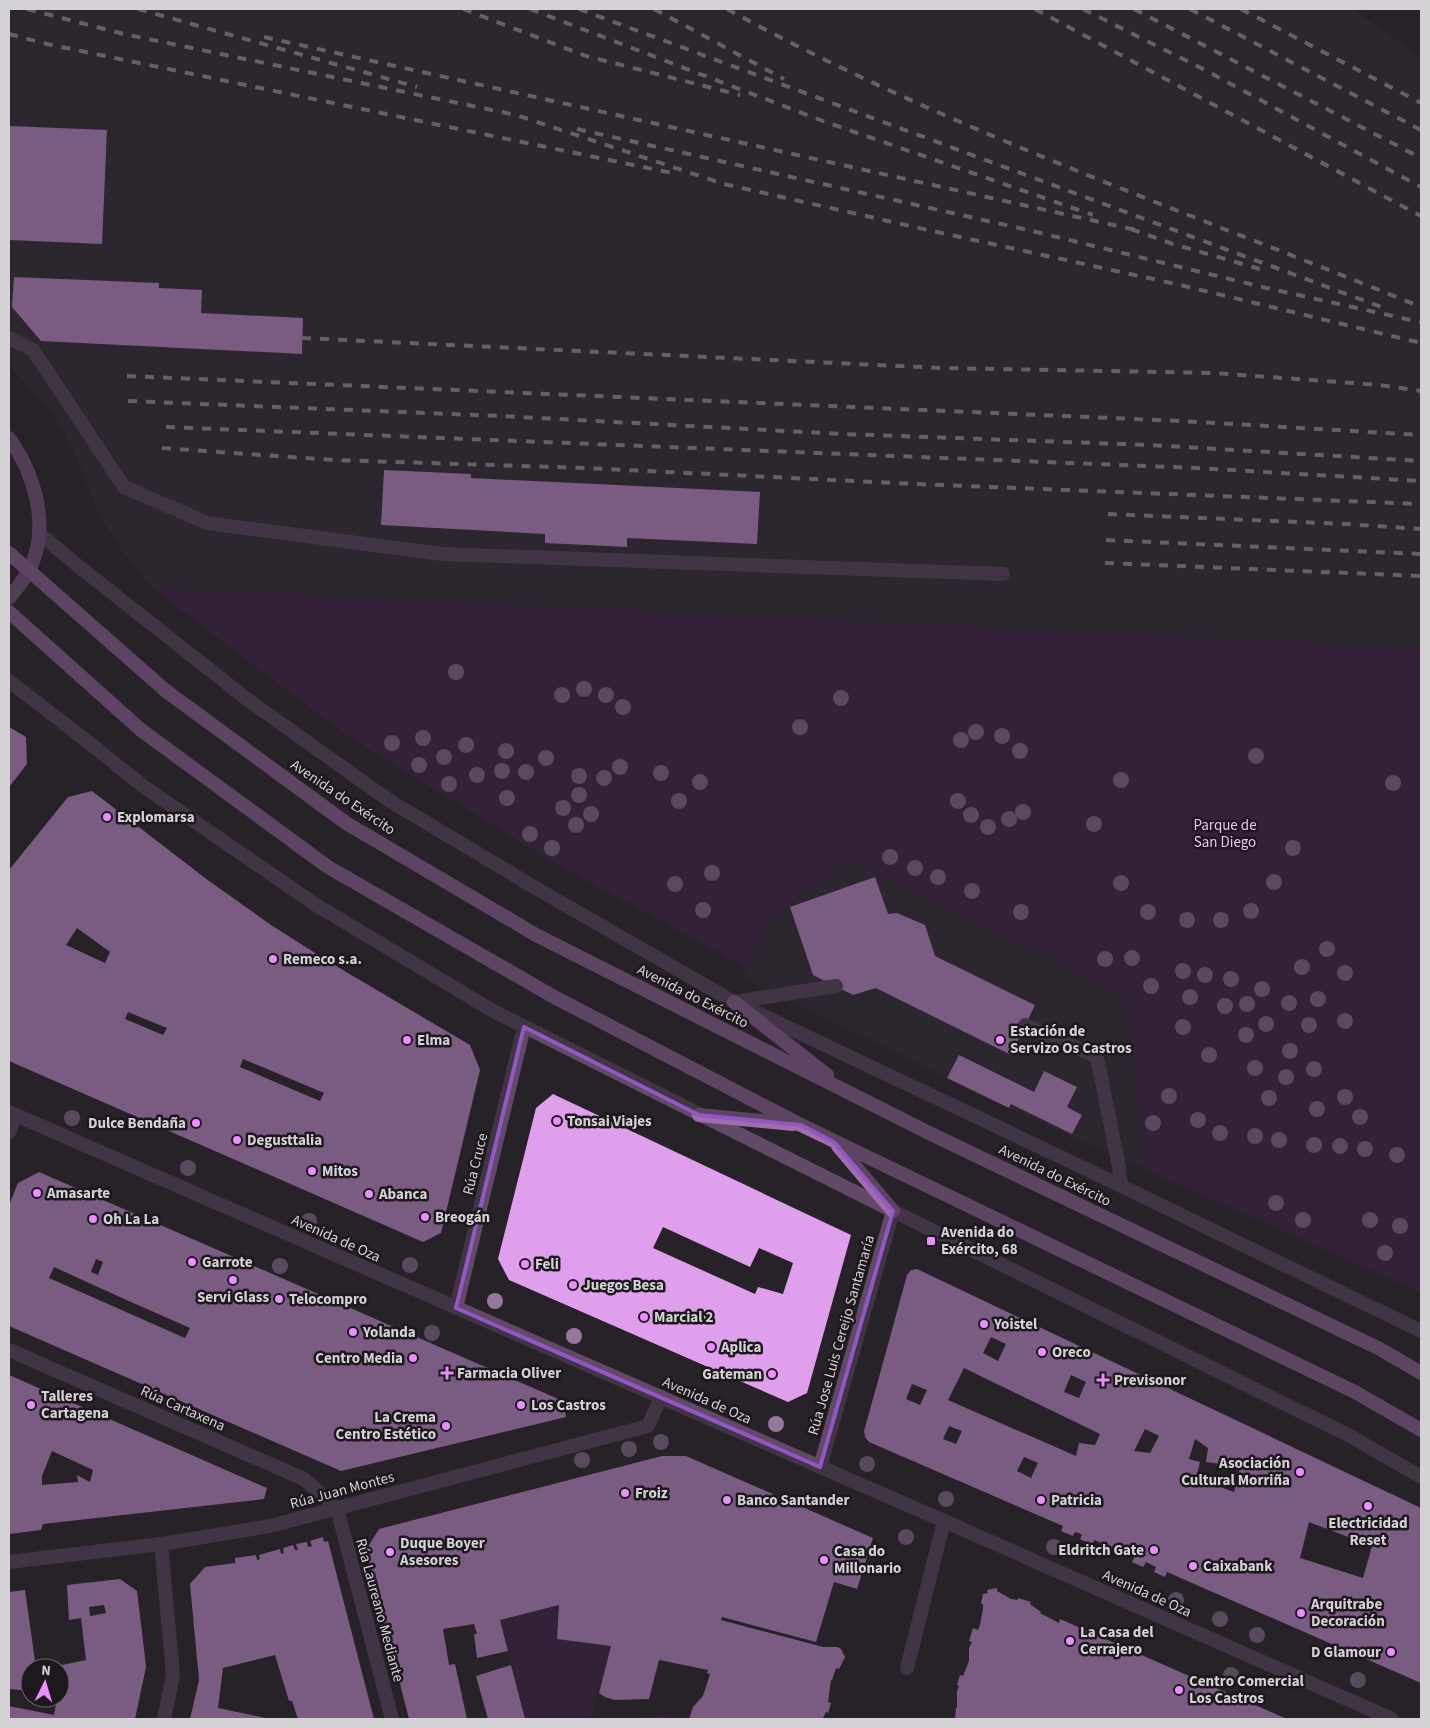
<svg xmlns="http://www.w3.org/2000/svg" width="1430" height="1728" font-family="'Source Sans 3',sans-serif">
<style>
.built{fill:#332a35}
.green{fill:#441f4b}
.building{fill:#e09fed;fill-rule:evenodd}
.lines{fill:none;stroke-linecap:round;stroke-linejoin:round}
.service{stroke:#624967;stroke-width:14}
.pedestrian{stroke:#624967;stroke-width:14}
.minor{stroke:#624967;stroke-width:14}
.tertiary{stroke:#624967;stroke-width:14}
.secondary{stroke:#855e8e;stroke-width:14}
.primary{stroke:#a06dab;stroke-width:14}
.rail{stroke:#b0adb1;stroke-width:4;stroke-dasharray:9 9;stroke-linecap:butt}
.primary-bridge{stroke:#a06dab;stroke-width:14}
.tree{fill:#95789b}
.marked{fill:none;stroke:#9256c5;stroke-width:4;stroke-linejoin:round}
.poi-dot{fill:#ea8dfd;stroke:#1d181e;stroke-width:2}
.labels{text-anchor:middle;stroke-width:5;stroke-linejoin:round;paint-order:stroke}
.street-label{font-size:15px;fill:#d5d2d6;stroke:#1d181e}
.poi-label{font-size:15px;font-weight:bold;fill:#d5d2d6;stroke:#1d181e;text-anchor:start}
.park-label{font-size:15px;fill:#efbff9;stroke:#1d181e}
</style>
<rect width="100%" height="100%" fill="#272228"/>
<g class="built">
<polygon points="9,9 1352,9 1421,57 1421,648 152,588 124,554 99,515 76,456 52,411 9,367"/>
<polygon points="847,860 1064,964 1127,1002 1146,1170 1009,1108 742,978 770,921"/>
</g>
<g class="green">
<polygon points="152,588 1421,648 1421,1293 1146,1170 1127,1002 1064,964 847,860 770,921 747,968 562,867 346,735"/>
<polygon points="559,1605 557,1639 611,1646 591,1719 525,1719 500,1620"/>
<polygon points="671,1714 670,1719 626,1719"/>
</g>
<g class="building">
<polygon points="9,126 107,130 102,244 9,240"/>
<polygon points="14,277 159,283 159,288 202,290 201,313 303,318 302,354 41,341 12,307"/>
<polygon points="384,470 471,474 471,478 760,492 757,544 627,538 627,547 545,543 545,534 381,525"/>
<polygon points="9,727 26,737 27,764 9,787"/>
<path d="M92 791 209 881 271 925 331 963 470 1045 480 1070 441 1233 423 1242 9 1061V870L68 797ZM77 928 110 952 105 963 66 945ZM128 1012 167 1028 163 1035 125 1019ZM243 1059 324 1093 320 1101 240 1067Z"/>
<polygon points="875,877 888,914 897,913 925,925 935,956 1035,1005 1011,1055 876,988 853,995 813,975 790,907"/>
<polygon points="959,1055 1034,1092 1044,1071 1077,1087 1067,1107 1082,1115 1072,1134 1011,1104 1009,1108 947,1078"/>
<path d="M553 1094 851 1235 807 1393 788 1402 509 1280 498 1259 536 1108ZM663 1227 750 1267 759 1248 793 1263 783 1294 758 1287 755 1294 653 1248Z"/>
<path d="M39 1172 563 1401 566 1417 341 1471 9 1326V1205L18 1183ZM96 1259 103 1262 98 1275 91 1272ZM54 1267 122 1298 190 1328 185 1338 49 1278Z"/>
<path d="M917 1269 1421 1508V1683L1167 1572 1165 1577 1154 1572 1156 1567 1146 1562 1143 1567 1132 1562 1134 1558 1132 1556 1094 1540 1093 1545 1080 1539 1082 1535 1079 1533 1075 1532 1073 1536 1061 1531 1063 1526 869 1442 865 1437 864 1431 881 1370 907 1275 911 1270ZM991 1337 1006 1344 998 1361 983 1353ZM964 1368 1100 1434 1095 1445 1079 1443 1076 1456 948 1400ZM1071 1375 1086 1382 1079 1398 1064 1392ZM912 1384 927 1390 920 1405 906 1399ZM949 1426 962 1431 956 1444 943 1439ZM1145 1429 1159 1436 1150 1453 1134 1451ZM1195 1439 1208 1448 1206 1462 1240 1467 1234 1492 1196 1478 1200 1462 1189 1459ZM1024 1457 1038 1463 1031 1478 1017 1471ZM1309 1522 1372 1546 1363 1578 1300 1558Z"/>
<path d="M9 1375 267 1488 264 1499 43 1524 41 1530 9 1534ZM52 1451 93 1470 90 1482 77 1475 78 1482 42 1485V1476Z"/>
<polygon points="662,1456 686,1456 873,1538 857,1589 834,1582 816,1642 722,1617 721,1620 823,1647 837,1647 841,1649 845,1657 839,1669 836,1668 832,1680 831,1680 828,1702 831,1703 828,1713 826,1712 823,1718 825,1719 689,1719 693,1707 703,1696 710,1674 707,1673 708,1670 659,1660 649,1699 614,1700 605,1697 599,1693 611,1646 557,1639 559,1605 500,1620 508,1651 477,1658 474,1634 477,1634 474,1624 443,1629 449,1665 455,1664 467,1719 409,1719 366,1550 379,1529"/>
<polygon points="323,1537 324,1542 328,1541 374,1719 298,1719 292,1701 289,1701 275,1655 223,1668 218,1708 270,1719 190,1719 199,1680 190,1584 205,1567 235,1563 235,1558 256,1555 257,1560 260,1559 259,1555 280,1549 281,1554 284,1553 283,1548 293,1545 295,1550 298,1550 296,1544 307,1542 308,1547 312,1546 310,1541"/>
<path d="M120 1579 137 1591 144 1649 146 1667 135 1719H9V1706L54 1715 57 1698H60V1678L62 1665 86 1660 81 1618 69 1620 67 1585ZM104 1605 106 1613 90 1616 89 1607Z"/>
<polygon points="997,1588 997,1591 1011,1599 1018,1600 1018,1598 1031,1602 1030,1604 1041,1612 1040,1613 1059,1623 1060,1619 1287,1719 955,1719 956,1708 957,1708 957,1691 959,1686 957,1685 960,1675 963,1676 969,1661 969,1648 972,1642 969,1641 973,1628 978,1630 980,1625 983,1609 983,1604 981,1604 983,1594 988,1593 987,1590"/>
<polygon points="25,1590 36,1668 30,1668 30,1691 9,1689 9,1592"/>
<polygon points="511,1665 525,1719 488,1719 476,1676"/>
</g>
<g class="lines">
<g class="service">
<polyline points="9,338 33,350 124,487 207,523 442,554 1003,574"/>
<polyline points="734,1002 836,986"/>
<polyline points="1025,1025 1097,1057 1119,1167 1121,1185"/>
<polyline points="907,1668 944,1521"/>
</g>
<polyline class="pedestrian" points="337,1508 392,1719"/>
<g class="minor">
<polyline points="40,534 77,565 248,700 390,801 534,887 734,1002 1061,1157 1421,1331"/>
<polyline points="9,681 83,738 143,786 316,905 495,1012 893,1211 1350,1436 1421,1477"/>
<polyline points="9,1132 16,1115"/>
<polyline points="456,1308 524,1027"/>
<polyline points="9,1350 304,1479 337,1508"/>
<polyline points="820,1467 893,1211"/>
<polyline points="161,1544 173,1675 164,1719"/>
<polyline points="9,1562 161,1544 270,1526 648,1426 661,1397"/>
</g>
<polyline class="tertiary" points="9,1112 944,1521 1392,1719"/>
<path class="secondary" d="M9 438C34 473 50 524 31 566 26 578 17 588 9 598"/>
<g class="primary">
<polyline points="9,612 141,730 328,867 556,998 801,1125 1355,1392 1421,1430"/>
<polyline points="166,691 346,823 536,935 929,1133 1380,1349 1421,1373"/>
<polyline points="734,1002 827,1075"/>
<polyline points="699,1115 793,1124"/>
<polyline points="838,1146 893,1211"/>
</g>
<g class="rail">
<polyline points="27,9 124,34 516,115 724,184 928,230 1176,284 1421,343"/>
<polyline points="138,9 417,87"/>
<polyline points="463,9 586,56 740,95"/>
<polyline points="530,9 823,121 1093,215"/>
<polyline points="579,9 1384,308"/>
<polyline points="654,9 784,79"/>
<path d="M727 9C947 130 1189 212 1421 307"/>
<polyline points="1035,9 1421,216"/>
<polyline points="1083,9 1205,70 1421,187"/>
<polyline points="1134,9 1421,158"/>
<polyline points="1190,9 1421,130"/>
<polyline points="1241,9 1421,103"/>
<polyline points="9,34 47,44 672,173"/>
<polyline points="264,37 1136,230"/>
<polyline points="577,129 1028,230 1271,289 1420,322"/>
<polyline points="1131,229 1173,244 1260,269"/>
<polyline points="302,338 942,368 1214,373 1380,385 1421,391"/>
<polyline points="127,376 1181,421 1421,435"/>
<polyline points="128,401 501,416 843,434 1150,445 1421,461"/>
<polyline points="166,427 1196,468 1421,481"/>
<polyline points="162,448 334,460 585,468 916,484 1421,504"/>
<polyline points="1108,514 1346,524 1421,529"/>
<polyline points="1106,540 1421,554"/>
<polyline points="1105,563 1421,576"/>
</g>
<polyline class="primary-bridge" points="9,553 166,691"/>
</g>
<g class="tree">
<circle cx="456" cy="672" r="8"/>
<circle cx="584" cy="689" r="8"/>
<circle cx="562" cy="695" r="8"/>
<circle cx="606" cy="695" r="8"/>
<circle cx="841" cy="698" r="8"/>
<circle cx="623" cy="707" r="8"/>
<circle cx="800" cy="727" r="8"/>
<circle cx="976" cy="732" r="8"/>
<circle cx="1002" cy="736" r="8"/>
<circle cx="423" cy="738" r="8"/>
<circle cx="961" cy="740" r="8"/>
<circle cx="392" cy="743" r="8"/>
<circle cx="466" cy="745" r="8"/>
<circle cx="506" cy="751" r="8"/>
<circle cx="1020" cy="751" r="8"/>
<circle cx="1256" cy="756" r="8"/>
<circle cx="444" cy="757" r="8"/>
<circle cx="546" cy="758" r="8"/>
<circle cx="419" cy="765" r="8"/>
<circle cx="620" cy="767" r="8"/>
<circle cx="502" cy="771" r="8"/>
<circle cx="526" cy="772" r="8"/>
<circle cx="661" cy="773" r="8"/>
<circle cx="477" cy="775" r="8"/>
<circle cx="579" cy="776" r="8"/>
<circle cx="604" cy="778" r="8"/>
<circle cx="1121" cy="780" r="8"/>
<circle cx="700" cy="782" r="8"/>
<circle cx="1393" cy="783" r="8"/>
<circle cx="449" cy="784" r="8"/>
<circle cx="579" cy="795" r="8"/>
<circle cx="507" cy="798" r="8"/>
<circle cx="679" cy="801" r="8"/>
<circle cx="958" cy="801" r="8"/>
<circle cx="563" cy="808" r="8"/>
<circle cx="1023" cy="812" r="8"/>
<circle cx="591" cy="814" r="8"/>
<circle cx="971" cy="815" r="8"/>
<circle cx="1009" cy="819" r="8"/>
<circle cx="1094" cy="824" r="8"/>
<circle cx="576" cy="825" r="8"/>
<circle cx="988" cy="827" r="8"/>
<circle cx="530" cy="834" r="8"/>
<circle cx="552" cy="848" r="8"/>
<circle cx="1293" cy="848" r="8"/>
<circle cx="890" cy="857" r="8"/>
<circle cx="915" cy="868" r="8"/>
<circle cx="712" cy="873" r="8"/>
<circle cx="938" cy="877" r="8"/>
<circle cx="1274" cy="882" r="8"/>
<circle cx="1121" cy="883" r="8"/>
<circle cx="675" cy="884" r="8"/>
<circle cx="972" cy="891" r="8"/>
<circle cx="703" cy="910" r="8"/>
<circle cx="1251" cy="911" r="8"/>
<circle cx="1021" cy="912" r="8"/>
<circle cx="1148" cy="912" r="8"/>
<circle cx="1187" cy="920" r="8"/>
<circle cx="1221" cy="920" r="8"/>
<circle cx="1327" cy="949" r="8"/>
<circle cx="1132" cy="958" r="8"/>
<circle cx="1105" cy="959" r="8"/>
<circle cx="1302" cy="967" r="8"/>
<circle cx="1183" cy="971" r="8"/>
<circle cx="1345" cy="973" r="8"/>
<circle cx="1205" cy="975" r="8"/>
<circle cx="1231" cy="979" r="8"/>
<circle cx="1151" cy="986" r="8"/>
<circle cx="1262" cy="989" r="8"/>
<circle cx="1190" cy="997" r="8"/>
<circle cx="1318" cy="999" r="8"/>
<circle cx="1289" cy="1003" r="8"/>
<circle cx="1247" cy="1004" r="8"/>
<circle cx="1225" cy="1006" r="8"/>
<circle cx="1345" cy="1021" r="8"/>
<circle cx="1266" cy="1024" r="8"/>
<circle cx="1309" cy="1025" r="8"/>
<circle cx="1183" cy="1027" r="8"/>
<circle cx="1246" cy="1035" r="8"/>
<circle cx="1290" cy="1051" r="8"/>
<circle cx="1209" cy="1055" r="8"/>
<circle cx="1255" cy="1068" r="8"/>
<circle cx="1314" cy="1069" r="8"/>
<circle cx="1286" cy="1077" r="8"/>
<circle cx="1169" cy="1096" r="8"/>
<circle cx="1345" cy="1097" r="8"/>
<circle cx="1269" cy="1098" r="8"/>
<circle cx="1317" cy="1109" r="8"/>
<circle cx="1360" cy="1117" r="8"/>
<circle cx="72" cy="1118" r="8"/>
<circle cx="1198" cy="1120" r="8"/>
<circle cx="1153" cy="1123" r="8"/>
<circle cx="1220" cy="1133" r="8"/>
<circle cx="1255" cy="1136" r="8"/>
<circle cx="1279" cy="1140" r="8"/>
<circle cx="1314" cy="1145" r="8"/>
<circle cx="1340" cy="1146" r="8"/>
<circle cx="1365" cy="1149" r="8"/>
<circle cx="1397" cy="1155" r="8"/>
<circle cx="188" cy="1168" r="8"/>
<circle cx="1276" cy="1203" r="8"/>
<circle cx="1303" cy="1220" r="8"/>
<circle cx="1370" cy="1220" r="8"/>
<circle cx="309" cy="1221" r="8"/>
<circle cx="1400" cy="1226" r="8"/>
<circle cx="1385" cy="1253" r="8"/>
<circle cx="410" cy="1265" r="8"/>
<circle cx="280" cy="1266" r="8"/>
<circle cx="495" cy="1301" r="8"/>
<circle cx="432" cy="1333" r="8"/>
<circle cx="574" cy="1336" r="8"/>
<circle cx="776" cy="1424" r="8"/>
<circle cx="661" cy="1442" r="8"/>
<circle cx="629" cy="1449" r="8"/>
<circle cx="582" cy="1460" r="8"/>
<circle cx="867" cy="1464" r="8"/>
<circle cx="946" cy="1499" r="8"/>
<circle cx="906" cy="1537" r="8"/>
<circle cx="1054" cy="1547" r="8"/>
<circle cx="1176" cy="1600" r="8"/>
<circle cx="1220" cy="1619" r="8"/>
<circle cx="1257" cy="1635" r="8"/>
<circle cx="1231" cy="1675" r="8"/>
<circle cx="1358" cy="1680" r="8"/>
</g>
<path d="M0 0H1430V1728H0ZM524 1027 699 1115 801 1125 834 1142 893 1211 820 1467 456 1308Z" fill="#272228" fill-opacity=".55" fill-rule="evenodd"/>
<path class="marked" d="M524 1027 699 1115 801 1125 834 1142 893 1211 820 1467 456 1308Z"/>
<g class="poi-dot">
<circle cx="107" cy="817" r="5"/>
<circle cx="273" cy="959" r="5"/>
<circle cx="407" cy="1040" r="5"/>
<circle cx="1000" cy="1040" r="5"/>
<circle cx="557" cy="1121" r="5"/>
<circle cx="196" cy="1123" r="5"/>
<circle cx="237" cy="1140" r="5"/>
<circle cx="312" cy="1171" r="5"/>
<circle cx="37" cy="1193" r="5"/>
<circle cx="369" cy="1194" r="5"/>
<circle cx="425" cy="1217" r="5"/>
<circle cx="93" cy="1219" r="5"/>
<rect x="926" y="1236" width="10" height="10" rx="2.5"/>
<circle cx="192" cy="1262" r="5"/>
<circle cx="525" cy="1264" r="5"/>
<circle cx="233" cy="1280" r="5"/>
<circle cx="573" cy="1285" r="5"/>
<circle cx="279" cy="1299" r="5"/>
<circle cx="644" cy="1317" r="5"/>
<circle cx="984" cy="1324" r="5"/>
<circle cx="353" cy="1332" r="5"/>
<circle cx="711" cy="1347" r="5"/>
<circle cx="1042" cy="1352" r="5"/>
<circle cx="413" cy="1358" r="5"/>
<path d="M444.5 1365.5h5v5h5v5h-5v5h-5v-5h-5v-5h5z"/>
<circle cx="772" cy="1374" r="5"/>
<path d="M1100.5 1372.5h5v5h5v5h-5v5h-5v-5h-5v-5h5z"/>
<circle cx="31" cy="1405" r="5"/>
<circle cx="521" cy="1405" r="5"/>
<circle cx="446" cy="1426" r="5"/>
<circle cx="1300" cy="1472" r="5"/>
<circle cx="625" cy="1493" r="5"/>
<circle cx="727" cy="1500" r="5"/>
<circle cx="1041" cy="1500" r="5"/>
<circle cx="1368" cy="1506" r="5"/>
<circle cx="1154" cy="1550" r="5"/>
<circle cx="390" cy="1552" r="5"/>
<circle cx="824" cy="1560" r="5"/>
<circle cx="1193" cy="1566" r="5"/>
<circle cx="1301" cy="1613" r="5"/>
<circle cx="1070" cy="1641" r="5"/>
<circle cx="1391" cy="1652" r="5"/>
<circle cx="1179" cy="1690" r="5"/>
</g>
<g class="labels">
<g class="street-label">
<text transform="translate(343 797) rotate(34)" y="5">Avenida do Exército</text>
<text transform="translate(693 996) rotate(27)" y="5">Avenida do Exército</text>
<text transform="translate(475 1164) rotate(-76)" y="5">Rúa Cruce</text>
<text transform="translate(1055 1175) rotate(26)" y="5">Avenida do Exército</text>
<text transform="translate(336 1238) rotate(24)" y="5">Avenida de Oza</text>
<text transform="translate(841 1335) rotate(-74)" y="5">Rúa Jose Luis Cereijo Santamaría</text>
<text transform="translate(707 1400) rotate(24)" y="5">Avenida de Oza</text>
<text transform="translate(183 1408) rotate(24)" y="5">Rúa Cartaxena</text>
<text transform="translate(342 1490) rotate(-15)" y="5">Rúa Juan Montes</text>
<text transform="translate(1147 1593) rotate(24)" y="5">Avenida de Oza</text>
<text transform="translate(380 1610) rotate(75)" y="5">Rúa Laureano Mediante</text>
</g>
<g class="poi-label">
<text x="117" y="822">Explomarsa</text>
<text x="283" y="964">Remeco s.a.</text>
<text x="1010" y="1036">Estación de<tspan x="1010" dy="17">Servizo Os Castros</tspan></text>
<text x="417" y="1045">Elma</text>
<text x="567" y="1126">Tonsai Viajes</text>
<text x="186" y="1128" text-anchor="end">Dulce Bendaña</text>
<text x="247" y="1145">Degusttalia</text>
<text x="322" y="1176">Mitos</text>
<text x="47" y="1198">Amasarte</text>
<text x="379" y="1199">Abanca</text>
<text x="435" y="1222">Breogán</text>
<text x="103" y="1224">Oh La La</text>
<text x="941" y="1237">Avenida do<tspan x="941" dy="17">Exército, 68</tspan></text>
<text x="202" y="1267">Garrote</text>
<text x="535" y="1269">Feli</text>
<text x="583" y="1290">Juegos Besa</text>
<text x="233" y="1302" text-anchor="middle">Servi Glass</text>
<text x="289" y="1304">Telocompro</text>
<text x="654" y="1322">Marcial 2</text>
<text x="994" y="1329">Yoistel</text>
<text x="363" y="1337">Yolanda</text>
<text x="721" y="1352">Aplica</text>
<text x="1052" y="1357">Oreco</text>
<text x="403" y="1363" text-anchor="end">Centro Media</text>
<text x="457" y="1378">Farmacia Oliver</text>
<text x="762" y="1379" text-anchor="end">Gateman</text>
<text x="1114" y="1385">Previsonor</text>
<text x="41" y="1401">Talleres<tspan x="41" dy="17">Cartagena</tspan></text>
<text x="531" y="1410">Los Castros</text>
<text x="436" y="1422" text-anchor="end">La Crema<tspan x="436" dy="17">Centro Estético</tspan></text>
<text x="1290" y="1468" text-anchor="end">Asociación<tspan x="1290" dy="17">Cultural Morriña</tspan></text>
<text x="635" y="1498">Froiz</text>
<text x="737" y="1505">Banco Santander</text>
<text x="1051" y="1505">Patricia</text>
<text x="1368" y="1528" text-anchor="middle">Electricidad<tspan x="1368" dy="17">Reset</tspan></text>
<text x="400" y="1548">Duque Boyer<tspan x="400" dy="17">Asesores</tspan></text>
<text x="1144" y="1555" text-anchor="end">Eldritch Gate</text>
<text x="834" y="1556">Casa do<tspan x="834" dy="17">Millonario</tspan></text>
<text x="1203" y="1571">Caixabank</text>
<text x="1311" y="1609">Arquitrabe<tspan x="1311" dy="17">Decoración</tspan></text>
<text x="1080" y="1637">La Casa del<tspan x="1080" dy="17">Cerrajero</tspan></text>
<text x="1381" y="1657" text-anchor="end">D Glamour</text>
<text x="1189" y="1686">Centro Comercial<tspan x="1189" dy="17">Los Castros</tspan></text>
</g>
<g class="park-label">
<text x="1225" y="830">Parque de<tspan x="1225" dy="17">San Diego</tspan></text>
</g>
</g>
<rect width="1430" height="1728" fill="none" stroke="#d5d2d6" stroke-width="20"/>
<g transform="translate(45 1683) rotate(5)"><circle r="24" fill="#1d181e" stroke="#676268"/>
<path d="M0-4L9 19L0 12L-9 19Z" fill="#ea8dfd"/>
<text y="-8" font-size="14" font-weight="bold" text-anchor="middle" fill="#d5d2d6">N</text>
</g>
</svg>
